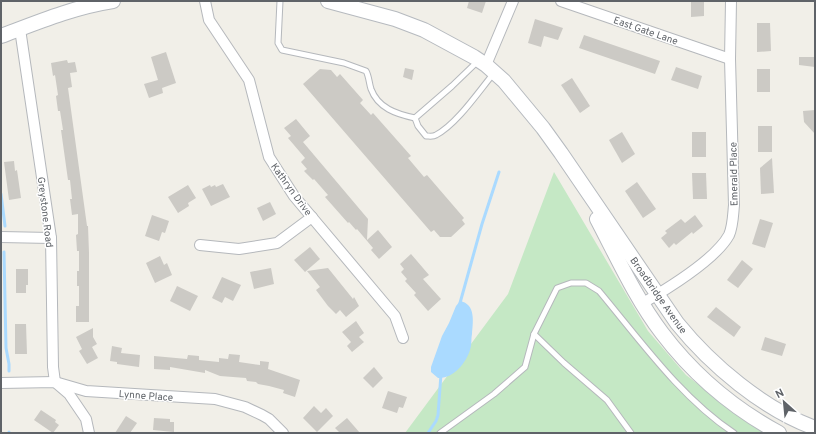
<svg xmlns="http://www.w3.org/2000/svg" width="816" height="434" font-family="Overpass,sans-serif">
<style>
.green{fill:#c5e8c5}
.water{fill:#aadaff}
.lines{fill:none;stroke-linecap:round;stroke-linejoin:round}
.stream{stroke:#aadaff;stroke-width:3}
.building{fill:#cccac5}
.lane-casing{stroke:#b5b8bc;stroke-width:7}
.street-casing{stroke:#b5b8bc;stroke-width:12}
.secondary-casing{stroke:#b6babf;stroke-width:16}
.lane{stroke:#fff;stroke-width:5}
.street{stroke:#fff;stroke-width:10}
.secondary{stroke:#fff;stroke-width:14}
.labels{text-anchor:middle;stroke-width:3;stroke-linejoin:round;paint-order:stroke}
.street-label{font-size:10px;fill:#5f6368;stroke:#fff}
</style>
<rect width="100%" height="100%" fill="#f1efe8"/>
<polygon class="green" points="554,172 648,331 686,375 753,426 767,433 405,433 508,294"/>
<path class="water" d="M460 301C476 304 473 322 472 334 471 339 472 344 470 350 466 363 453 379 438 378L431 372V367L442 336 449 323 456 306Z"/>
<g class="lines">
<g class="stream">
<polyline points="1,194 5,226"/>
<polyline points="4,252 6,348 9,364 9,371"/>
<polyline points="460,303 482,224 499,172"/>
<polyline points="9,433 9,432"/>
<polyline points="428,433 436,421 438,415 441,374"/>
</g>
</g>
<g class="building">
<polygon points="469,1 486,1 482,13 467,8"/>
<polygon points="691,1 704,1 704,16 691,17"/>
<polygon points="535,19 563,28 558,40 544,36 541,47 528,43"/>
<polygon points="757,23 770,23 771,51 757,52"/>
<polygon points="584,35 660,61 655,74 579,48"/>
<polygon points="166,52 176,83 162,88 163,93 149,98 144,84 158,80 151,57"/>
<polygon points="799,57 815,57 815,67 799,65"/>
<polygon points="67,60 68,63 75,62 77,72 70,73 72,87 68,88 87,226 88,226 89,253 89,322 76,322 76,306 79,306 79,286 77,286 77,271 79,271 79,251 77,251 76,235 78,234 78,214 72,215 70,199 72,199 70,180 68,180 61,130 63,130 60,111 58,111 56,96 58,95 55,75 53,76 51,63"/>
<polygon points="676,67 702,76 698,89 671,80"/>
<polygon points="405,68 414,70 412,80 403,77"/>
<polygon points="320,69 331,70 337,77 340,74 363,100 360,103 371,115 373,113 411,156 408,158 424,177 427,175 464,218 462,220 465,224 451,237 440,237 434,230 431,232 303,84"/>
<rect x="757" y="69" width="13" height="23"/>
<polygon points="572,78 590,106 580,113 561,85"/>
<polygon points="815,110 815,134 804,122 803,111"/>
<polygon points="296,119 310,136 303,142 368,219 367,240 378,230 392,247 379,259 371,250 373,248 357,229 356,230 349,222 348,223 325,197 328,195 314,179 313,180 304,171 307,169 301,162 305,158 288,138 291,136 284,128"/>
<rect x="758" y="126" width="14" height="26"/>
<polygon points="622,132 635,154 622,163 609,140"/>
<rect x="692" y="132" width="14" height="25"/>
<polygon points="772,158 774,193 761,194 760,168"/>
<polygon points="14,161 15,171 17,170 21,198 9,200 4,162"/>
<polygon points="692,173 706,173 707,199 693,199"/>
<polygon points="637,182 656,209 643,218 625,191"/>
<polygon points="223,184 230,197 211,206 202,189 210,185 211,187 215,185 216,187"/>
<polygon points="188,185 196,198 188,203 189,206 178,213 168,197"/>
<polygon points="270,202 276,214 263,221 257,208"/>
<polygon points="152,215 169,221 165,233 162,232 159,241 145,236"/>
<polygon points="695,215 703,226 693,234 692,232 676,245 674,243 669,248 661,238 667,233 665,231 681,219 685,223"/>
<polygon points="760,219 773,223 765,248 752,244"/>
<polygon points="310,247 320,259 305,272 294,260"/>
<polygon points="411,254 429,275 423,279 441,299 428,311 414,295 416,293 405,281 407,279 401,272 404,269 400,264"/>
<polygon points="160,256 164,265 167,263 172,275 155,283 146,263"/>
<polygon points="742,260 753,269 738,288 727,280"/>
<polygon points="271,268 274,284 254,289 250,272"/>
<polygon points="328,268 353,299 354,297 359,306 346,317 340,310 336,314 328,306 316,290 320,287 307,271"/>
<polygon points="16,269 28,269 28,285 26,285 26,293 16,293"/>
<polygon points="222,277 241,285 233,301 225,297 222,303 212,298"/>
<polygon points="177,286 198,296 190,311 170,301"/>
<polygon points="716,307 741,327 734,337 707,317"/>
<polygon points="356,321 364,333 359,337 364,342 352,352 347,346 351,342 342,332"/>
<polygon points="15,324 26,324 27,354 15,354"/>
<polygon points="93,328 93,337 97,344 92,347 98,358 87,364 79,351 82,349 76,337"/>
<polygon points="765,337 786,344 782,356 761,350"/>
<polygon points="112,346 122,348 121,353 140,355 139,367 117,364 117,362 110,361"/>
<polygon points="229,354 240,355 239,362 260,365 260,361 269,362 268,369 300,380 295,397 283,393 284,390 269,386 258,384 256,382 247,381 246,378 220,376 205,370 205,373 170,367 170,370 154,369 154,356 187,359 188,355 199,356 199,360 219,362 219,358 228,359"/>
<polygon points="374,367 383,378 373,388 363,378"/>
<polygon points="388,391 407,397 403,408 399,407 397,413 382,408"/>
<polygon points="314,406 321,413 326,408 333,416 317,432 303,418"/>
<polygon points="41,410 56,420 55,422 59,425 53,433 34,420"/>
<polygon points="126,416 137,423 130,433 115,433"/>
<polygon points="154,418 170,419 170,422 174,422 174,432 153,430"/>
<polygon points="347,418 360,433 340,433 335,428"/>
</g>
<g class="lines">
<g class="lane-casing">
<g id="lane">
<path d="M280 1 278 43 282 50 344 63 366 71C369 76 369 83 371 89 378 108 396 114 415 118"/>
<path d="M478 61 452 86 415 118 418 126 426 136C429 136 433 137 436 135 457 124 479 91 494 73"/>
<polyline points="534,334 564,363 607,400 631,433"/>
<path d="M440 433 494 394 525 367 534 334 557 288 571 283H586L599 291C640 340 681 398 734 433"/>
</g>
</g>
<g class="street-casing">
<g id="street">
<polyline points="205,1 209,20 249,80 269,157 294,196 395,316 403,338"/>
<polyline points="561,1 730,59"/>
<polyline points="20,29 51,238 53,367 55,382 69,394 86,419 89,433"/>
<polyline points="486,65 513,1"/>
<polyline points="1,237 51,238"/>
<polyline points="200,245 239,249 277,243 312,217"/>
<path d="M643 303C667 289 716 259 729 235 733 226 733 215 734 205L730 59 731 1"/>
<polyline points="1,383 55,382 86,391 215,399 245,407 262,415 269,419 283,433"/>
</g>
</g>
<g class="secondary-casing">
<g id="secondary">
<path d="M328 1 395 19 424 30 474 57 486 65 504 81 543 128 561 153 677 323C711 365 763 409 815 428"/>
<path d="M1 36C38 22 74 7 113 1"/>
<path d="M597 219C617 257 636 299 662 333 693 374 733 408 779 433"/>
</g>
</g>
<use href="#lane" class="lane"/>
<use href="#street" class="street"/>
<use href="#secondary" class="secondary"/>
</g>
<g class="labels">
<g class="street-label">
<text transform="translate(646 30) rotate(19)" y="4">East Gate Lane</text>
<text transform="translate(733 174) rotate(-91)" y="4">Emerald Place</text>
<text transform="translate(292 189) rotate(54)" y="4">Kathryn Drive</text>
<text transform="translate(46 212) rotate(83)" y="4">Greystone Road</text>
<text transform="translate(659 295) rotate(55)" y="4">Broadbridge Avenue</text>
<text transform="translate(146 395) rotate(4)" y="4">Lynne Place</text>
</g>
</g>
<rect width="816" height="434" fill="none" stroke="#5f6368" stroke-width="4"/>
<g transform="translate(784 402) rotate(333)" stroke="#ffffff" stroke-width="3" paint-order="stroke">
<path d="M0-3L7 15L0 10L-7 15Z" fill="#5f6368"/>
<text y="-6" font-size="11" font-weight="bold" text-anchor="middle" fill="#5f6368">N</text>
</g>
</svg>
